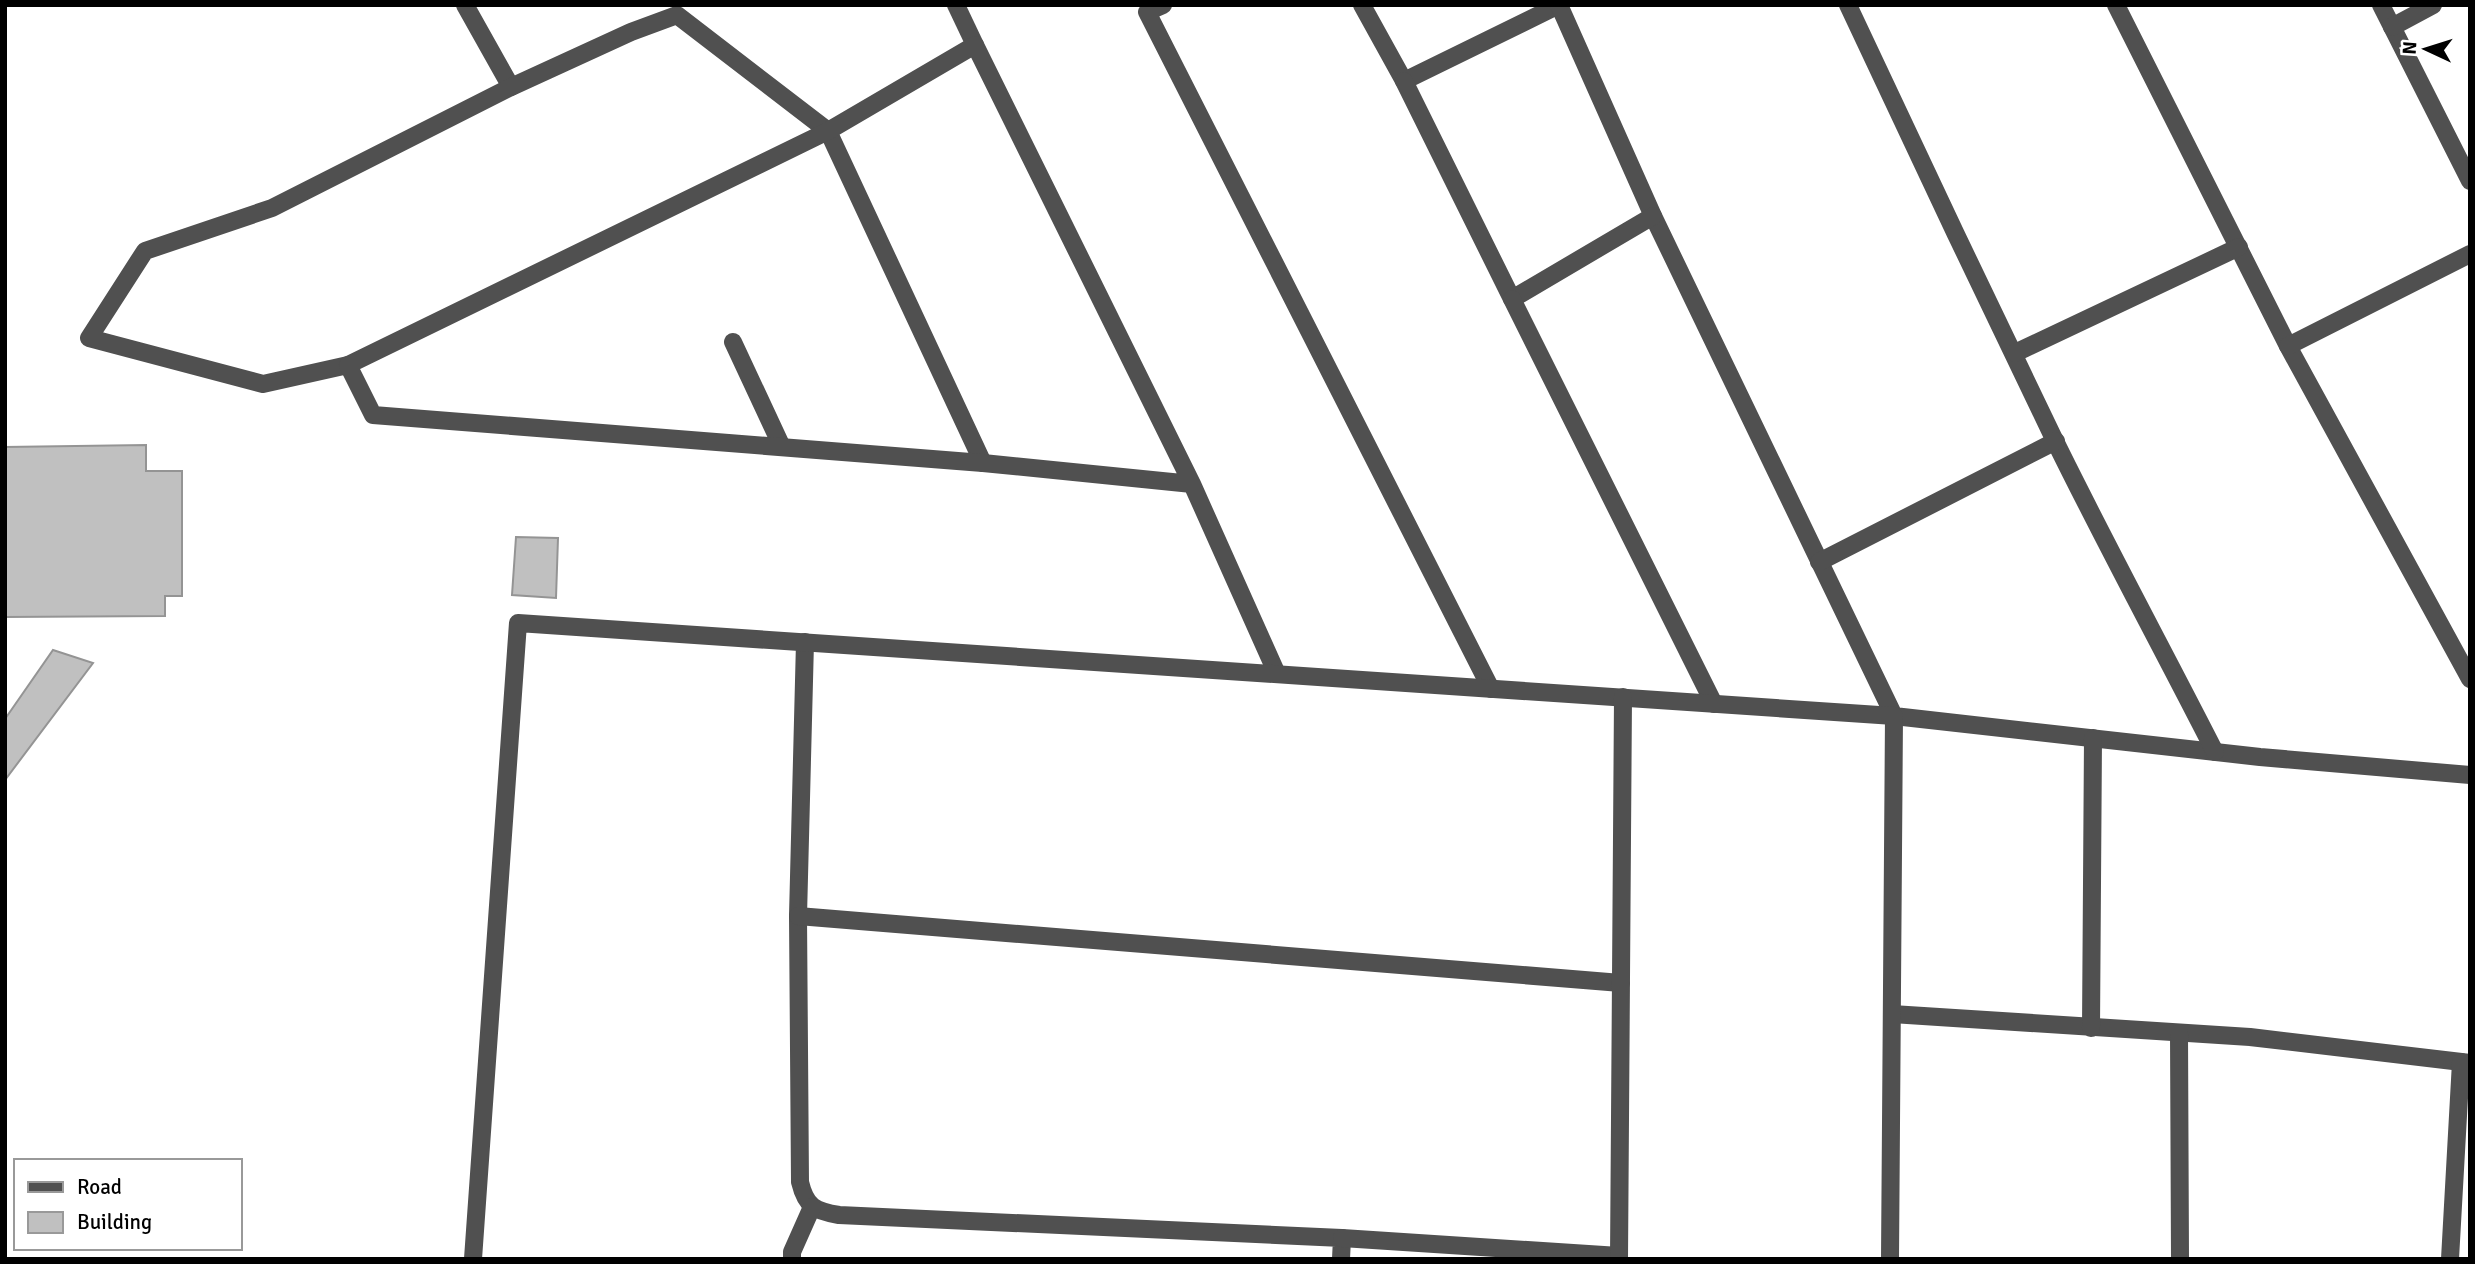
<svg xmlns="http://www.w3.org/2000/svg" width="2475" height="1264" font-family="Signika,sans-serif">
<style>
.building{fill:#c0c0c0;stroke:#949494;stroke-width:2}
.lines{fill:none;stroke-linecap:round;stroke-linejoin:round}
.minor{stroke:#505050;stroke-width:18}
</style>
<rect width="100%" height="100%" fill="#fff"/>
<g class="building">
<polygon points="146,445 146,471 182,471 182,596 165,596 165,616 5,617 5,447"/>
<polygon points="516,537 558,538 556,598 512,595"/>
<polygon points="53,650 93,663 5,780 5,719"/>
</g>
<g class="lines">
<g class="minor">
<polyline points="465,5 511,87"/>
<polyline points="956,5 975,45"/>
<polyline points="1163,5 1147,12 1491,689"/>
<polyline points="1362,5 1404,81 1559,5"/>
<polyline points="1559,5 1653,216 1894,716 2260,757 2470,775"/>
<path d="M1848 5C1916 151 1985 296 2055 441 2106 545 2162 648 2215 752"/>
<polyline points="2116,5 2288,346 2470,679"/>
<polyline points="2381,5 2470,181"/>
<polyline points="2392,27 2433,5"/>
<polyline points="1404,81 1512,299 1653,216"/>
<polyline points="1512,299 1714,704"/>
<polyline points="733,342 782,447"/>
<polyline points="2288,346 2470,254"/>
<polyline points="2015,353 2239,247"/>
<polyline points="348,365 263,384 89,338 145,251 272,208 511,87 631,32 677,15 828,131 983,463"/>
<polyline points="1192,484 983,463 373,415 348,365 828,131 975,45 1192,484 1277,674"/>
<polyline points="1819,562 2056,441"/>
<path d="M805 642 798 916 800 1182C806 1207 815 1211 839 1215L1342 1238 1341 1259"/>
<polyline points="798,916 1621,983"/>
<polyline points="1892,1014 2250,1037 2470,1063"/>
<polyline points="2091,1028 2093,738"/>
<polyline points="2179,1033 2180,1259"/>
<polyline points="1342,1238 1619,1256"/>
<polyline points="473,1259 518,623 1894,716 1890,1259"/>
<polyline points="792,1259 792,1252 812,1207"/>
<polyline points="1619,1259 1623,697"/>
<polyline points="2450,1259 2461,1062"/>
</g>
</g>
<rect width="2475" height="1264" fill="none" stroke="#000000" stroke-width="14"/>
<rect x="14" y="1159" width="228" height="91" fill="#ffffff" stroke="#999999" stroke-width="2"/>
<rect x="28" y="1182" width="35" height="10" fill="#505050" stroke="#999999" stroke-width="2"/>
<text x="77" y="1194" font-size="21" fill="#000000">Road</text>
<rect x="28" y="1212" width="35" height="21" fill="#c0c0c0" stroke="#999999" stroke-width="2"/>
<text x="77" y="1229" font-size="21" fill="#000000">Building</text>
<g transform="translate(2426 49) rotate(274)" stroke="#ffffff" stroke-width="5" paint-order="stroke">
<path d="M0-5L12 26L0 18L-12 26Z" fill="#000000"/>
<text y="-10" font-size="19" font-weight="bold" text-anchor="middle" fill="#000000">N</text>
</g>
</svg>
